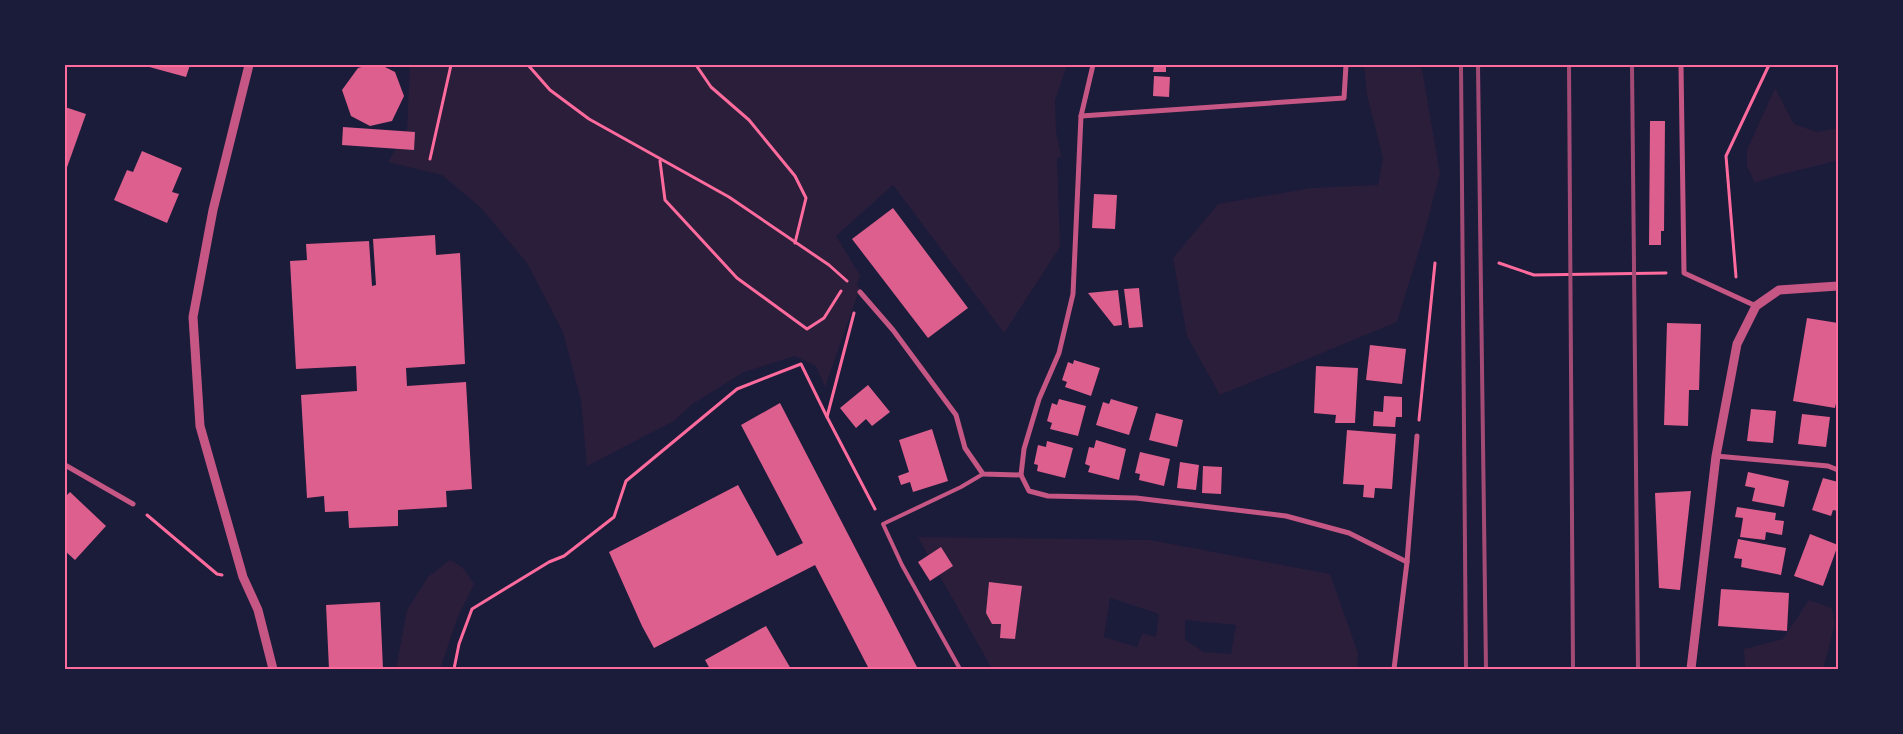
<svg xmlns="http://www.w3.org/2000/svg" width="1903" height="734" font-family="Karla,sans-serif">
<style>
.green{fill:#2a1e3b;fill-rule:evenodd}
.building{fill:#dd5f8e}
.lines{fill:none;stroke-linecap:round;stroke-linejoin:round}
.path{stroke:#ff6b9d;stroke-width:3}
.service{stroke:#c65784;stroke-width:4}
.minor{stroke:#c65784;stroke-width:5}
.tertiary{stroke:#c65784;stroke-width:9}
.rail{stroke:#a44b75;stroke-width:4}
.neatline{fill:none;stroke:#ff6b9d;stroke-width:2}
</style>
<rect width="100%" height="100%" fill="#1b1b3a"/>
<g class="green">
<polygon points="410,65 1067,65 1055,100 1056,131 1061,157 1057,158 1060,247 1004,333 893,185 836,236 860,275 857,285 860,288 825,387 816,366 795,356 744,372 691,405 674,421 587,466 581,401 563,332 527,263 481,208 442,175 388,162 407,130"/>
<polygon points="1364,65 1415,65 1422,69 1440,174 1422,241 1397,322 1220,395 1187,336 1173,258 1218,204 1312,188 1378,185 1383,158 1367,95"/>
<path d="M1775 88 1794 124 1817 132 1838 128V160C1810 169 1782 172 1755 183L1747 166V150Z"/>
<path d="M918 537 1150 540 1330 574 1358 653 1357 669H992ZM1110 598 1159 614 1156 637 1142 633 1137 647 1104 637ZM1185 620 1236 625 1231 654 1204 652 1185 640Z"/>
<polygon points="450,560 462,567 474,584 457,619 440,669 396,669 407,610 428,577"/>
<polygon points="1809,600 1832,608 1835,624 1823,669 1745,669 1744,649 1783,639"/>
</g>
<g class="building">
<polygon points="142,65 190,65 186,77"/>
<polygon points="369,65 381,65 395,72 404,96 392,121 370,126 351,116 342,90 358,68"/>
<polygon points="1154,65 1166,65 1166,72 1153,72"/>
<polygon points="1154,76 1170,77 1169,97 1153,96"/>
<polygon points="65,107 86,114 65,173"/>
<polygon points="1650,121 1665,121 1664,231 1661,231 1661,245 1649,245"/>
<polygon points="343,127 415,132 414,150 342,145"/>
<polygon points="142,151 182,168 172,192 179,194 167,223 114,200 127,170 133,172"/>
<polygon points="1094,194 1117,195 1115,229 1092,228"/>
<polygon points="893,208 968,308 928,338 852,239"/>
<polygon points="435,235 436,255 460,253 465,364 406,368 407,386 466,382 472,489 446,491 447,507 398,510 398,526 349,528 348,511 325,512 324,496 307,498 301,395 357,391 356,366 296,369 290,261 307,260 306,244 369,241 372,286 376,285 373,239"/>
<polygon points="1139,288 1143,327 1129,328 1124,289"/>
<polygon points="1118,290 1122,325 1114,326 1088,293"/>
<polygon points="1807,318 1838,323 1838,393 1835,408 1793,401"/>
<polygon points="1667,323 1701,324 1699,390 1689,390 1688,426 1664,425"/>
<polygon points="1370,345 1406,349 1402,384 1366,380"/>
<polygon points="1074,360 1100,368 1091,396 1065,387 1067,382 1062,380 1068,362 1073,364"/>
<polygon points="1316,366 1358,368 1355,423 1335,423 1336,415 1314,413"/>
<polygon points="868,385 890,412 872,426 866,419 856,428 840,408"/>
<polygon points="1384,396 1402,397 1402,417 1396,417 1395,427 1373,426 1374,411 1383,412"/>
<polygon points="1059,399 1086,406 1078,436 1050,429 1052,423 1047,421 1052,403 1057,405"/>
<polygon points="1111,399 1138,407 1129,435 1096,425 1103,402 1109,404"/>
<polygon points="780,403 918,669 869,669 815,565 654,648 642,626 609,552 738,485 777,556 803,543 741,425"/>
<polygon points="1751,409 1776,411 1773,443 1747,441"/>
<polygon points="1156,413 1183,420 1177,447 1149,440"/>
<polygon points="1802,414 1830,417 1826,447 1798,444"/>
<polygon points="932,429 948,481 913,492 910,482 901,485 898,476 909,472 899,440"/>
<polygon points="1347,430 1396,434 1392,489 1375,488 1374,498 1363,497 1364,485 1343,484"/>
<polygon points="1096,440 1126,449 1119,480 1088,472 1090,466 1085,464 1089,447 1094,448"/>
<polygon points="1047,441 1073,448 1065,478 1037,471 1038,465 1034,464 1038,445 1046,447"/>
<polygon points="1140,452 1170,459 1164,486 1139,480 1140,474 1135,473"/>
<polygon points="1180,462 1199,465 1196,490 1177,488"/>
<polygon points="1203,466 1222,467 1221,494 1202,493"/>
<polygon points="1748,472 1789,481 1784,507 1752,501 1755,488 1745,486"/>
<polygon points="1823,478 1838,482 1838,511 1833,510 1831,516 1812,510"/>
<polygon points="1691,491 1680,590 1659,588 1655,493"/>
<polygon points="70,492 106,526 75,560 65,551 65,497"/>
<polygon points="1737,507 1776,513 1775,520 1784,521 1782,535 1766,532 1765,540 1740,537 1743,518 1735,517"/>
<polygon points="1810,534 1838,545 1823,586 1794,576"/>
<polygon points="1738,539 1786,548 1781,575 1741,567 1742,559 1734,558"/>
<polygon points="941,547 953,566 930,581 918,562"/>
<polygon points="989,582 1022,586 1015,639 1000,638 1001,624 992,624 986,613"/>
<polygon points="1721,589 1789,593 1787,631 1718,626"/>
<polygon points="380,602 383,669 329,669 326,605"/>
<polygon points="766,626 791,669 710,669 705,660"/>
</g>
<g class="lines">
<g class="path">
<polyline points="528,65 550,90 589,119 729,197 829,265 847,281"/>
<polyline points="696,65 711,87 749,120 795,176 806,198 795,243"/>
<polyline points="430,159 451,65"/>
<polyline points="660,161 665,200 737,278 807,329 824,318 841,291"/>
<polyline points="1499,263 1534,275 1666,273"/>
<polyline points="1736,277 1726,156 1769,65"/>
<polyline points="854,313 827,417 875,509"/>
<polyline points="1419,420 1435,263"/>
<polyline points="147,515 217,574 222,575"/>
<polyline points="454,669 459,644 472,609 549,562 564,556 614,517 626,481 737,389 801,364 827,417"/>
</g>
<polyline class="service" points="960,669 902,565 883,524 961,487 983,474"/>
<g class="minor">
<polyline points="1093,65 1081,116 1073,294 1059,353 1039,399 1024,449 1021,475 1029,491 1048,496 1136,498 1286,516 1349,533 1407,562"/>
<polyline points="1681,65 1684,273 1756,306"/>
<polyline points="1081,116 1344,98 1346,65"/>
<polyline points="860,292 893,330 956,415 965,448 983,474 1021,475"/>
<polyline points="1716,456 1828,466 1838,470"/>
<polyline points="65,465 133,504"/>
<polyline points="1394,669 1407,562 1417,436"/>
</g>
<g class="tertiary">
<polyline points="249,65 213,210 193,317 200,426 243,577 258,610 273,669"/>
<polyline points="1691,669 1716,456 1737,344 1756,306 1779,290 1838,286"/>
</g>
<g class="rail">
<polyline points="1461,65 1466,669"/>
<polyline points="1478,65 1486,669"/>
<polyline points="1569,65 1573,669"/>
<polyline points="1632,65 1638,669"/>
</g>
</g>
<rect width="1903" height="734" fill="none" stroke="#1b1b3a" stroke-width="132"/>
<rect x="66" y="66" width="1771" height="602" class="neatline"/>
</svg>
